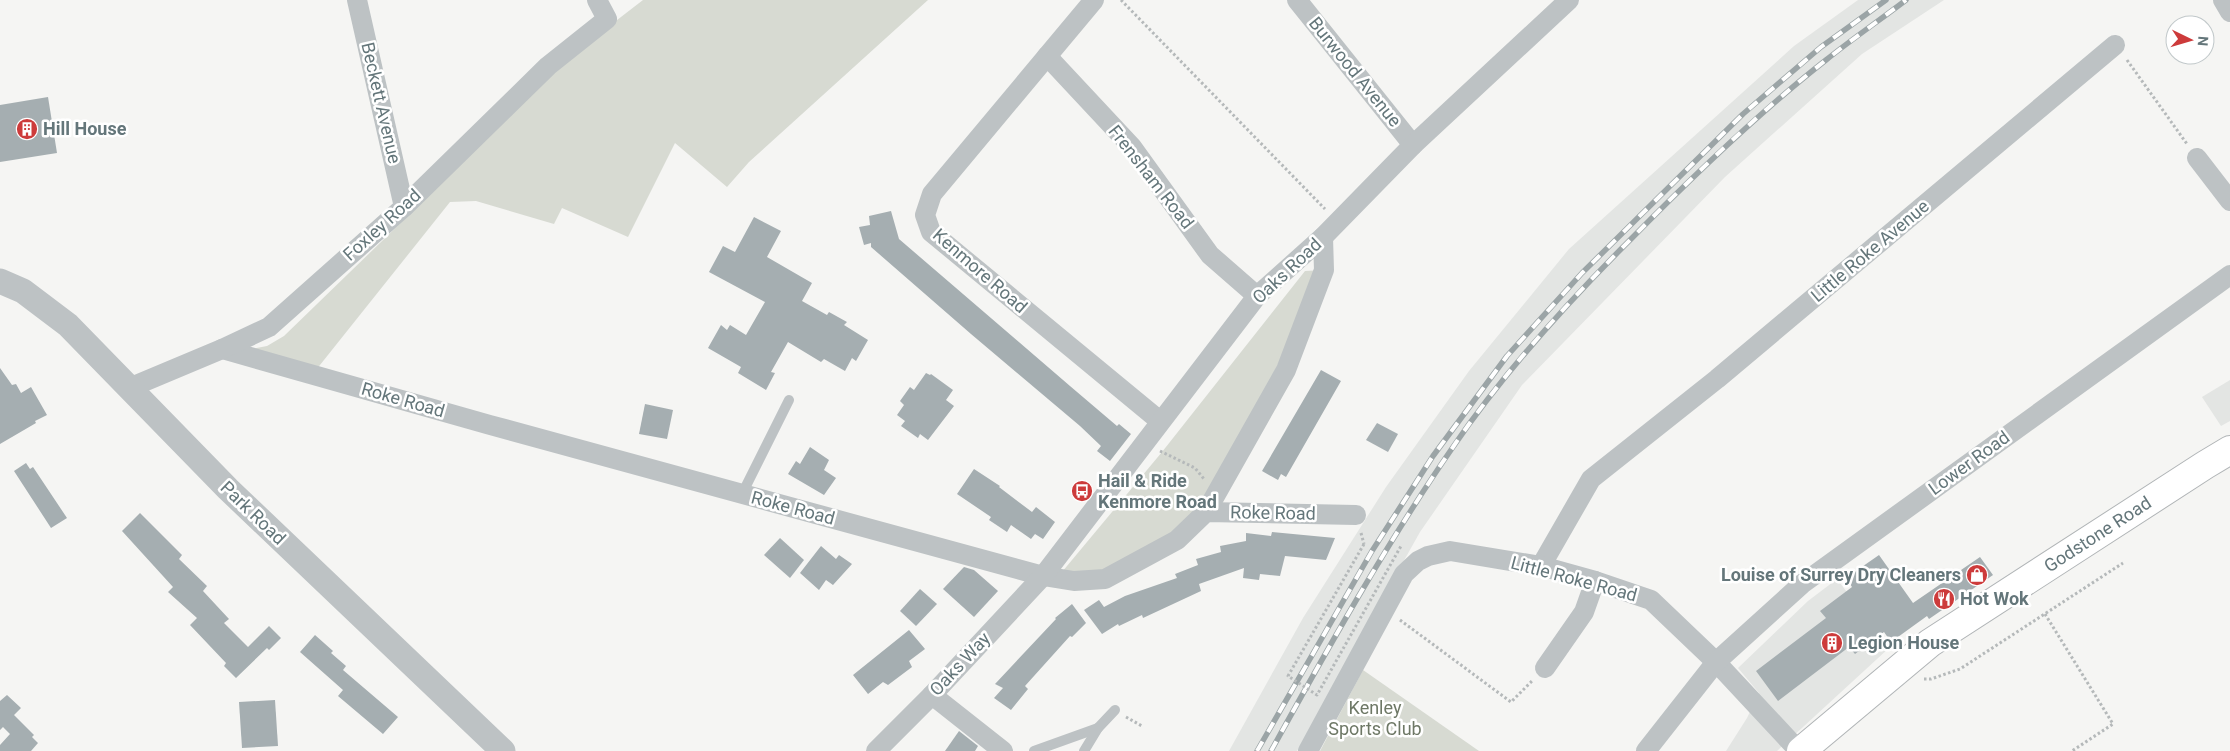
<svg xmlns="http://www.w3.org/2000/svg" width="2230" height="751" font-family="Roboto,sans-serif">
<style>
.built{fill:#e3e5e3}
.green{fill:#d7dad2}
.building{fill:#a5aeb1}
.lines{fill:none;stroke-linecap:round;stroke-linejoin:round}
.trunk-casing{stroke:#b1b5b7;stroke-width:30}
.path{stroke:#b5b9ba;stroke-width:3;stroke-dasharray:2.5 2.5;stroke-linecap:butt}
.service{stroke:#bdc2c4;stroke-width:10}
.minor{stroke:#bdc2c4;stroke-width:20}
.tertiary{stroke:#bdc2c4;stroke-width:25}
.trunk{stroke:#fff;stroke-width:28}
.rail-casing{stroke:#9ba4a6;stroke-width:5.5}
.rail{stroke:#fff;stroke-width:4;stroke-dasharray:11;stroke-linecap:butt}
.path-bridge{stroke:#b5b9ba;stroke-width:3;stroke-dasharray:2.5 2.5;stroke-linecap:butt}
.labels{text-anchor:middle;stroke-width:5;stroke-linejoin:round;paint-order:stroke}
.street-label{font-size:18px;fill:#64767a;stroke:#fff}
.poi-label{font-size:18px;font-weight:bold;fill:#64767a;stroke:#fff;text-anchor:start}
.park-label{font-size:18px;fill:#6e7866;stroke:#fff}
</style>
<rect width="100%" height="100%" fill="#f5f5f3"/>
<g class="built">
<polygon points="1858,0 1944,0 1862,54 1725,177 1522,385 1420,532 1297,751 1229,751 1303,618 1386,487 1469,371 1569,249 1794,46"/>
<polygon points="2230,380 2230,421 2221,426 2202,397"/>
<polygon points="1837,579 1889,648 1777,751 1726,751 1747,718 1759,693 1738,668 1808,601"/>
</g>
<g class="green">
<polygon points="643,0 928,0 749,162 727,187 675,143 628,237 562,208 554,224 476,201 450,202 316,370 240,351 267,346 284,336 414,210 551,71"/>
<polygon points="1324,270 1206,512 1105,579 1057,578 1162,452 1305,271"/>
<polygon points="1363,670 1479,751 1320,751"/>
</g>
<g class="building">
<polygon points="48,97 57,153 0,162 0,105"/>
<polygon points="891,211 899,239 1070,386 1117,426 1119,424 1131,434 1110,461 1097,451 1101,446 1080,426 971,334 871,247 871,243 864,245 859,227 870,225 869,216"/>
<polygon points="754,217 781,231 767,257 812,283 802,301 827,315 829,312 847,322 844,325 868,340 856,361 852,358 845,371 824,359 821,362 788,342 771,372 775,373 766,390 738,373 741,367 708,348 721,325 727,330 730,325 746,335 765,302 709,272 723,246 735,252"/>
<polygon points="0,368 12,385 16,384 21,393 31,387 47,415 35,421 36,423 0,444"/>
<polygon points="1321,370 1341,381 1286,477 1281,474 1278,480 1262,471"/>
<polygon points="926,373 930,375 931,374 953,390 946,400 954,406 928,440 920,434 918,438 901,426 905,421 897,415 904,405 900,401 910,387 914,390"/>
<polygon points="645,404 673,410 667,439 639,434"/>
<polygon points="1377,423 1398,434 1388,452 1366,440"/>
<polygon points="810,447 829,460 824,470 836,478 824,495 788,474 796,461 800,464"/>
<polygon points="26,463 30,469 33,467 67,518 51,528 14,471"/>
<polygon points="974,469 1000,486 999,487 1032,512 1036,507 1055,522 1043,539 1035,534 1031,539 1011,525 1007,532 989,520 991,517 957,494"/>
<polygon points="140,513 182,555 179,559 207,586 203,591 229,619 224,623 248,647 269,626 281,638 269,650 267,648 236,678 224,666 226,663 190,625 197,618 168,592 173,587 122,531"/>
<polygon points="1272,532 1335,538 1326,560 1285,556 1280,576 1260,574 1259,580 1243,578 1244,568 1199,584 1201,591 1143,618 1142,615 1119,626 1118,624 1102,634 1084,610 1099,600 1104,607 1125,596 1177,578 1175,574 1198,565 1196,559 1221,552 1220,546 1246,541 1246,533 1271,536"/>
<polygon points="780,538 804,560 790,578 764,555"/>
<polygon points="821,546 836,559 839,555 852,564 833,585 826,580 819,590 800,573"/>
<polygon points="1879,555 1913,603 1980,557 1993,575 1929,619 1927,616 1891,642 1884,632 1855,654 1849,647 1778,701 1756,671 1826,618 1820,611 1852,587 1846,578"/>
<polygon points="964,567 974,570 998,591 974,617 943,589"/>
<polygon points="920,589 937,604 916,626 900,611"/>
<polygon points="1072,604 1086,623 1072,637 1070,636 1025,686 1028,689 1011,710 994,698 1003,688 995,684 1056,619 1055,618"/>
<polygon points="909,630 925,649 909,661 912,667 888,685 883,682 868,694 853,675"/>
<polygon points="315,635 333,651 331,653 346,666 343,670 398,717 383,734 338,696 343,690 300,652"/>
<polygon points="7,695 21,708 14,715 34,735 32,737 38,743 31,751 0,751 0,745 10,734 3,727 0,730 0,701"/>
<polygon points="275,700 278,746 242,748 239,702"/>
<polygon points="959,731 978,746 975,751 945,751"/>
</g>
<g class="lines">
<g class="trunk-casing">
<g id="trunk">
<path id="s1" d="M1801 751 1930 643 2205 465 2230 450"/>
</g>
</g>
<g class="path">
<polyline points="1121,0 1325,209"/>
<polyline points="2127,60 2187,144"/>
<polyline points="1160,451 1195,468 1204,479"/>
<polyline points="1361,533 1364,544"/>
<polyline points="2045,614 2113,724 2072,751"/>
<polyline points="1400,620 1511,702 1532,681"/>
<polyline points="1924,679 1931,679 1960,669 2123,563"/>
<polyline points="1126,717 1142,726"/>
</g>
<g class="service">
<polyline points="742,494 789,400"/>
<polyline points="1034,751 1098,728"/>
<polyline points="1084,751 1098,728 1115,710"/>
</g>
<g class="minor">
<polyline points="357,0 404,207"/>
<polyline points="1094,0 932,194 925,215 931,232 1160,421"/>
<polyline points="1297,0 1413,145"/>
<polyline points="2223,0 2230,12"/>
<polyline points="1047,56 1132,147 1210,255 1257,296"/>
<polyline points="2197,158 2230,201"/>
<polyline points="222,349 490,425 1043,576 1074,581 1105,579 1177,540 1206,512 1356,515"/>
<polyline points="129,388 222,349 269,327 404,207 548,66 607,19 597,0"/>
<polyline points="1206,512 1286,370 1324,270 1323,237"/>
<polyline points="1541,566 1591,479 1717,379 2115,45"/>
<polyline points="1545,668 1584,612 1595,581"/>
<polyline points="932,695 1003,751"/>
<polyline points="876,751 932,695 1043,576 1257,296 1323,237 1413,145 1569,0"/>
<polyline points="1308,751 1404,574 1418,561 1428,556 1450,551 1541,566 1595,581 1651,600 1716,662 1799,751"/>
<polyline points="1646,751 1716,662 1802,584 2230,275"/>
</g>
<polyline class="tertiary" points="0,281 23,291 68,325 228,489 503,751"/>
<use href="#trunk" class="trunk"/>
<g class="rail-casing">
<g id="rail">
<polyline points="1257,751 1372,551 1433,456 1507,356 1582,273 1743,114 1821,47 1886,0"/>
<path d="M1271 751C1328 648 1386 544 1453 447 1504 372 1567 303 1631 239 1693 176 1757 114 1826 60 1852 39 1880 20 1906 0"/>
</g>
</g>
<use href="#rail" class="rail"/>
<polyline class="path-bridge" points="1364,544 1288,676 1317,695 1401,546"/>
</g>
<defs>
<g id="building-disc" transform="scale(1.125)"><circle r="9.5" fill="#cd3b3b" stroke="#fff"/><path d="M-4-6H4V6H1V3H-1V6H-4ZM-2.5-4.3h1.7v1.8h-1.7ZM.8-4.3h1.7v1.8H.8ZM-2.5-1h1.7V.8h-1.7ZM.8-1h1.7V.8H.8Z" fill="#fff"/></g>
<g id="bus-disc" transform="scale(1.125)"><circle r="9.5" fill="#cd3b3b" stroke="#fff"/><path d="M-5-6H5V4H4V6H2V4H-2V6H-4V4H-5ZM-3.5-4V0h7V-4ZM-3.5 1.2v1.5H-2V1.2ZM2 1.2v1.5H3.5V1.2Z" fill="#fff"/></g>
<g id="shop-disc" transform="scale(1.125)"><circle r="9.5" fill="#cd3b3b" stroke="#fff"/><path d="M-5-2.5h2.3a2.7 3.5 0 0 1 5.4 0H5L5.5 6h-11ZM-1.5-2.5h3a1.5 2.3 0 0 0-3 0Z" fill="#fff"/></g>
<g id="restaurant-disc" transform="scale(1.125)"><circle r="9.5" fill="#cd3b3b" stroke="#fff"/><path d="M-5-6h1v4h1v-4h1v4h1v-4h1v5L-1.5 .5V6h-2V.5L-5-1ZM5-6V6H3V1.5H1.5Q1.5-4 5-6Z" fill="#fff"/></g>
</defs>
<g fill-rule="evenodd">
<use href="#building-disc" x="27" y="129"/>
<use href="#bus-disc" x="1082" y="491"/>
<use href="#shop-disc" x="1977" y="575"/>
<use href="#restaurant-disc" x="1944" y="599"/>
<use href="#building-disc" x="1832" y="643"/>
</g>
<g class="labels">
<g class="street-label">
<text transform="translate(1355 72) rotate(51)" y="6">Burwood Avenue</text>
<text transform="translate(381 103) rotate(77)" y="6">Beckett Avenue</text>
<text transform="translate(1151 177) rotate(52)" y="6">Frensham Road</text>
<text transform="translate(382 225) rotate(-42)" y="6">Foxley Road</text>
<text transform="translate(1870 251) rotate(-40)" y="6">Little Roke Avenue</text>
<text transform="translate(980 271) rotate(41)" y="6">Kenmore Road</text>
<text transform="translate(1287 271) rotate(-43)" y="6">Oaks Road</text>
<text transform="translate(403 400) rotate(16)" y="6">Roke Road</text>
<text transform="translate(1969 463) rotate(-36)" y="6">Lower Road</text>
<text transform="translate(793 508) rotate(15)" y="6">Roke Road</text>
<text transform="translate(253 513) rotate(44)" y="6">Park Road</text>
<text transform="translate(1273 513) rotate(1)" y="6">Roke Road</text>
<text dy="6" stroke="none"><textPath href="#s1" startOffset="368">Godstone Road</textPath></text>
<text transform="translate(1574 579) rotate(15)" y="6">Little Roke Road</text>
<text transform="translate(960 664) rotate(-47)" y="6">Oaks Way</text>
</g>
<g class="poi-label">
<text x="43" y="135">Hill House</text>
<text x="1098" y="487">Hail &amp; Ride<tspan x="1098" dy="21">Kenmore Road</tspan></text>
<text x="1961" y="581" text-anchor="end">Louise of Surrey Dry Cleaners</text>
<text x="1960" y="605">Hot Wok</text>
<text x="1848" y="649">Legion House</text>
</g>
<g class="park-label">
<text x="1375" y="714">Kenley<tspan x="1375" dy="21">Sports Club</tspan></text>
</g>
</g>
<g transform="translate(2190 40) rotate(95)"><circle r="24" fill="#ffffff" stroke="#c1c8ca"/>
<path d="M0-4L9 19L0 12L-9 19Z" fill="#cd3b3b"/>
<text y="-8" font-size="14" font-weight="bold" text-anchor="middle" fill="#64767a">N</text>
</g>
</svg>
